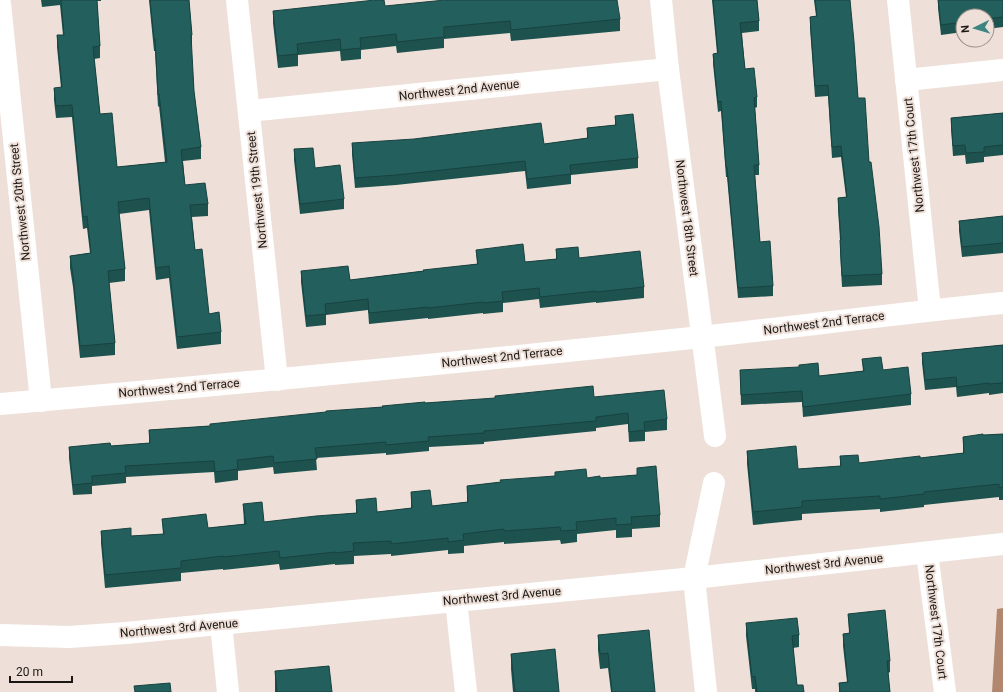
<svg xmlns="http://www.w3.org/2000/svg" width="1003" height="692" font-family="Roboto,sans-serif">
<style>
.water{fill:#b1886f}
.lines{fill:none;stroke-linecap:round;stroke-linejoin:round}
.street{stroke:#fff;stroke-width:22}
.secondary{stroke:#fff;stroke-width:22}
.wall{fill:#1e524f}
.building{fill:#235f5c;stroke:#184240}
.labels{text-anchor:middle;stroke-width:4;stroke-linejoin:round;paint-order:stroke}
.street-label{font-size:12px;fill:#1b1714;stroke:#eee0d8}
</style>
<rect width="100%" height="100%" fill="#eee0d8"/>
<polygon class="water" points="1003,608 1003,692 992,692 997,609"/>
<g class="lines">
<g class="street">
<polyline points="237,0 277,380"/>
<polyline points="661,0 668,69 715,436"/>
<polyline points="898,0 930,310"/>
<polyline points="0,4 41,401"/>
<polyline points="906,80 1003,70"/>
<polyline points="249,111 668,69"/>
<path d="M0 404C234 384 468 362 701 337 802 326 902 313 1003 303"/>
<polyline points="927,553 945,692"/>
<polyline points="456,601 466,692"/>
<polyline points="221,624 228,692"/>
<polyline points="706,692 694,578 714,483"/>
</g>
<polyline class="secondary" points="0,635 69,637 126,633 694,578 1003,544"/>
</g>
<g class="wall">
<polygon points="41,0 101,0 101,1 97,1 100,46 100,58 94,59 100,114 117,167 165,162 159,106 158,107 155,51 154,51 149,0 189,0 192,35 192,47 191,47 194,91 201,147 201,159 183,161 185,185 208,204 208,216 192,217 195,250 209,314 221,332 221,344 177,349 169,278 156,280 149,210 119,214 125,269 125,281 109,283 115,343 115,355 80,358 73,287 70,268 70,256 90,253 87,228 83,229 72,117 56,118 54,100 54,88 61,88 57,47 57,35 63,35 60,5 42,7"/>
<polygon points="712,0 757,0 759,21 759,31 742,33 745,69 757,97 757,107 755,108 759,165 759,175 755,175 760,242 773,286 773,296 738,298 727,177 726,177 721,111 718,112 713,64 713,54 717,53"/>
<polygon points="814,0 850,0 858,98 869,162 882,274 882,285 842,287 840,251 840,240 838,209 838,198 846,197 841,157 832,158 828,96 815,97 810,28 810,17 816,16"/>
<polygon points="938,0 1003,0 1003,27 987,29 987,16 963,16 963,32 941,35 938,8"/>
<polygon points="385,6 620,19 620,31 511,41 510,33 444,39 444,48 397,53 396,46 361,50 361,59 341,61 340,51 298,55 298,66 278,68 273,23 273,11"/>
<polygon points="1003,113 1003,155 984,157 984,162 966,164 965,155 953,156 951,128 951,118"/>
<polygon points="615,116 638,158 638,168 571,175 571,184 527,189 525,171 396,185 355,188 352,154 352,143 544,144 587,138 587,128 615,125"/>
<polygon points="294,149 315,168 344,199 344,209 300,214 294,160"/>
<polygon points="1003,216 1003,253 962,257 959,231 959,221"/>
<polygon points="556,249 579,258 644,287 644,298 596,303 596,302 540,308 539,299 503,303 503,312 483,314 483,313 428,319 428,318 369,324 368,310 326,315 326,325 306,327 301,282 301,271 350,280 423,271 477,264 476,250 525,262 556,259"/>
<polygon points="1003,345 1003,393 989,395 989,393 957,397 956,387 925,390 922,363 922,353"/>
<polygon points="862,359 883,370 911,394 911,405 803,417 802,402 741,405 740,370 819,376 863,371"/>
<polygon points="594,397 667,419 667,430 645,432 645,441 629,442 628,424 596,428 596,431 484,442 484,444 429,447 429,451 386,455 386,453 316,458 317,470 274,474 273,467 238,471 238,480 215,483 214,472 126,477 126,483 92,486 92,494 73,495 69,458 69,447 111,446 149,443 149,430 210,426 383,407 425,403"/>
<polygon points="1003,434 1003,500 999,500 999,497 924,505 924,507 880,512 880,509 802,514 802,520 753,525 747,464 747,451 798,469 840,466 840,456 859,463 920,458 963,453 963,437"/>
<polygon points="637,468 660,515 660,527 632,529 632,537 616,538 616,530 577,534 577,542 561,544 560,540 504,544 504,542 464,546 464,553 448,554 448,550 391,556 391,554 354,556 354,564 335,565 335,564 280,570 279,564 223,570 223,569 181,573 181,581 105,588 101,543 101,531 131,536 163,534 162,519 208,528 244,524 243,504 264,522 356,513 356,500 377,512 411,508 411,492 432,506 467,502 467,486 555,476 555,472 587,478 600,478 637,475"/>
<polygon points="848,614 890,661 890,672 888,673 890,692 839,692 839,683 847,682 843,646 843,634 849,633"/>
<polygon points="746,623 799,635 799,647 793,648 797,685 804,692 755,692 755,689 752,689 746,636"/>
<polygon points="598,635 655,692 611,692 608,668 600,669 598,650"/>
<polygon points="511,654 559,692 513,692 511,669"/>
<polygon points="275,671 332,692 275,692"/>
</g>
<g class="building">
<polygon points="61,0 97,0 100,46 93,47 100,114 112,113 117,167 167,162 159,94 158,95 155,39 154,39 150,0 189,0 192,35 191,35 194,91 201,147 181,150 185,185 205,183 208,204 190,205 195,250 202,249 209,314 219,312 221,332 177,337 169,266 156,268 149,198 118,202 125,269 108,271 115,343 80,346 73,275 70,256 91,253 87,216 83,217 72,105 56,106 54,88 62,87 57,35 64,35"/>
<polygon points="375,0 384,0 385,6 445,0 617,0 620,19 511,30 510,21 444,27 444,37 397,42 396,34 360,38 361,48 341,50 340,39 297,44 298,54 278,56 273,11"/>
<polygon points="713,0 757,0 759,21 740,23 745,69 754,68 757,97 754,98 759,165 754,165 760,242 770,241 773,286 738,288 727,167 726,167 721,101 718,102 713,54 718,53"/>
<polygon points="815,0 850,0 854,42 858,98 865,98 869,162 871,162 879,227 882,274 842,276 840,240 841,240 838,198 847,197 841,146 832,147 828,85 815,86 810,17 817,16"/>
<polygon points="938,0 1003,0 1003,17 987,19 987,16 963,16 963,22 941,25"/>
<polygon points="1003,113 1003,145 984,147 984,152 966,153 965,145 953,146 951,118"/>
<polygon points="633,114 638,158 570,165 571,174 527,179 525,161 396,175 355,178 352,143 414,139 541,123 544,144 588,138 587,128 616,125 615,116"/>
<polygon points="313,148 315,168 340,165 344,199 300,204 294,149"/>
<polygon points="1003,216 1003,243 962,247 959,221"/>
<polygon points="523,244 525,262 557,259 556,249 578,247 579,258 640,251 644,287 596,292 596,291 540,297 539,288 502,292 503,301 483,303 483,302 428,308 428,307 369,313 368,299 325,304 326,314 306,316 301,271 348,266 350,280 424,271 423,270 478,264 476,250"/>
<polygon points="1003,345 1003,383 989,384 989,383 957,387 956,377 925,380 922,353"/>
<polygon points="881,357 883,370 908,367 911,394 803,407 802,391 741,395 740,370 799,367 799,365 818,363 819,376 864,371 862,359"/>
<polygon points="593,386 594,397 664,390 667,419 644,422 645,430 629,432 628,413 596,417 596,421 484,431 484,433 428,437 429,441 386,445 386,442 315,448 317,459 274,463 273,456 237,460 238,469 215,472 214,461 125,466 126,473 92,476 92,483 73,485 69,447 110,443 111,446 150,443 149,430 210,426 210,424 326,412 326,411 383,407 382,406 425,402 425,403 495,398 495,396"/>
<polygon points="983,434 983,435 1003,434 1003,487 999,488 999,484 924,492 924,494 880,499 880,496 802,501 802,507 753,512 747,451 796,446 798,469 841,466 840,456 858,455 859,463 920,456 920,458 964,453 963,437"/>
<polygon points="656,466 660,515 631,517 632,524 616,525 616,518 576,522 577,530 561,531 560,527 504,531 504,529 463,534 464,540 448,542 448,538 391,544 391,541 353,543 354,551 335,553 335,552 280,558 279,551 223,557 223,556 181,561 181,568 105,575 101,531 131,528 131,536 164,534 162,519 206,514 208,528 246,524 243,504 262,502 264,522 316,516 357,513 356,500 376,498 377,512 412,508 411,492 430,490 432,506 468,502 467,486 501,482 500,480 555,476 555,472 586,469 587,478 600,476 600,478 637,475 637,468"/>
<polygon points="885,610 890,661 887,661 890,692 840,692 839,683 848,682 843,634 850,633 848,614"/>
<polygon points="797,618 799,635 792,636 797,685 803,685 804,692 757,692 755,676 752,677 746,623"/>
<polygon points="649,630 655,692 612,692 608,653 600,654 598,635"/>
<polygon points="555,649 559,692 515,692 511,654"/>
<polygon points="329,666 332,692 277,692 275,671"/>
<polygon points="170,683 171,692 135,692 134,686"/>
</g>
<g class="labels">
<g class="street-label">
<text transform="translate(459 90) rotate(-6)" y="4">Northwest 2nd Avenue</text>
<text transform="translate(914 155) rotate(-96)" y="4">Northwest 17th Court</text>
<text transform="translate(257 190) rotate(-96)" y="4">Northwest 19th Street</text>
<text transform="translate(20 202) rotate(-96)" y="4">Northwest 20th Street</text>
<text transform="translate(687 218) rotate(83)" y="4">Northwest 18th Street</text>
<text transform="translate(824 323) rotate(-7)" y="4">Northwest 2nd Terrace</text>
<text transform="translate(502 357) rotate(-6)" y="4">Northwest 2nd Terrace</text>
<text transform="translate(179 388) rotate(-5)" y="4">Northwest 2nd Terrace</text>
<text transform="translate(824 564) rotate(-6)" y="4">Northwest 3rd Avenue</text>
<text transform="translate(502 596) rotate(-5)" y="4">Northwest 3rd Avenue</text>
<text transform="translate(936 622) rotate(83)" y="4">Northwest 17th Court</text>
<text transform="translate(179 628) rotate(-5)" y="4">Northwest 3rd Avenue</text>
</g>
</g>
<g transform="translate(975 28) rotate(265)"><circle r="19" fill="#eee0d8" stroke="#9a908a"/>
<path d="M0-3L7 15L0 10L-7 15Z" fill="#3e8581"/>
<text y="-6" font-size="11" font-weight="bold" text-anchor="middle" fill="#1b1714">N</text>
</g>
<path d="M10 676v6h62v-6" fill="none" stroke="#1b1714" stroke-width="2"/>
<text x="16" y="676" font-size="12" fill="#1b1714" stroke="#eee0d8" stroke-width="3" paint-order="stroke">20 m</text>
</svg>
